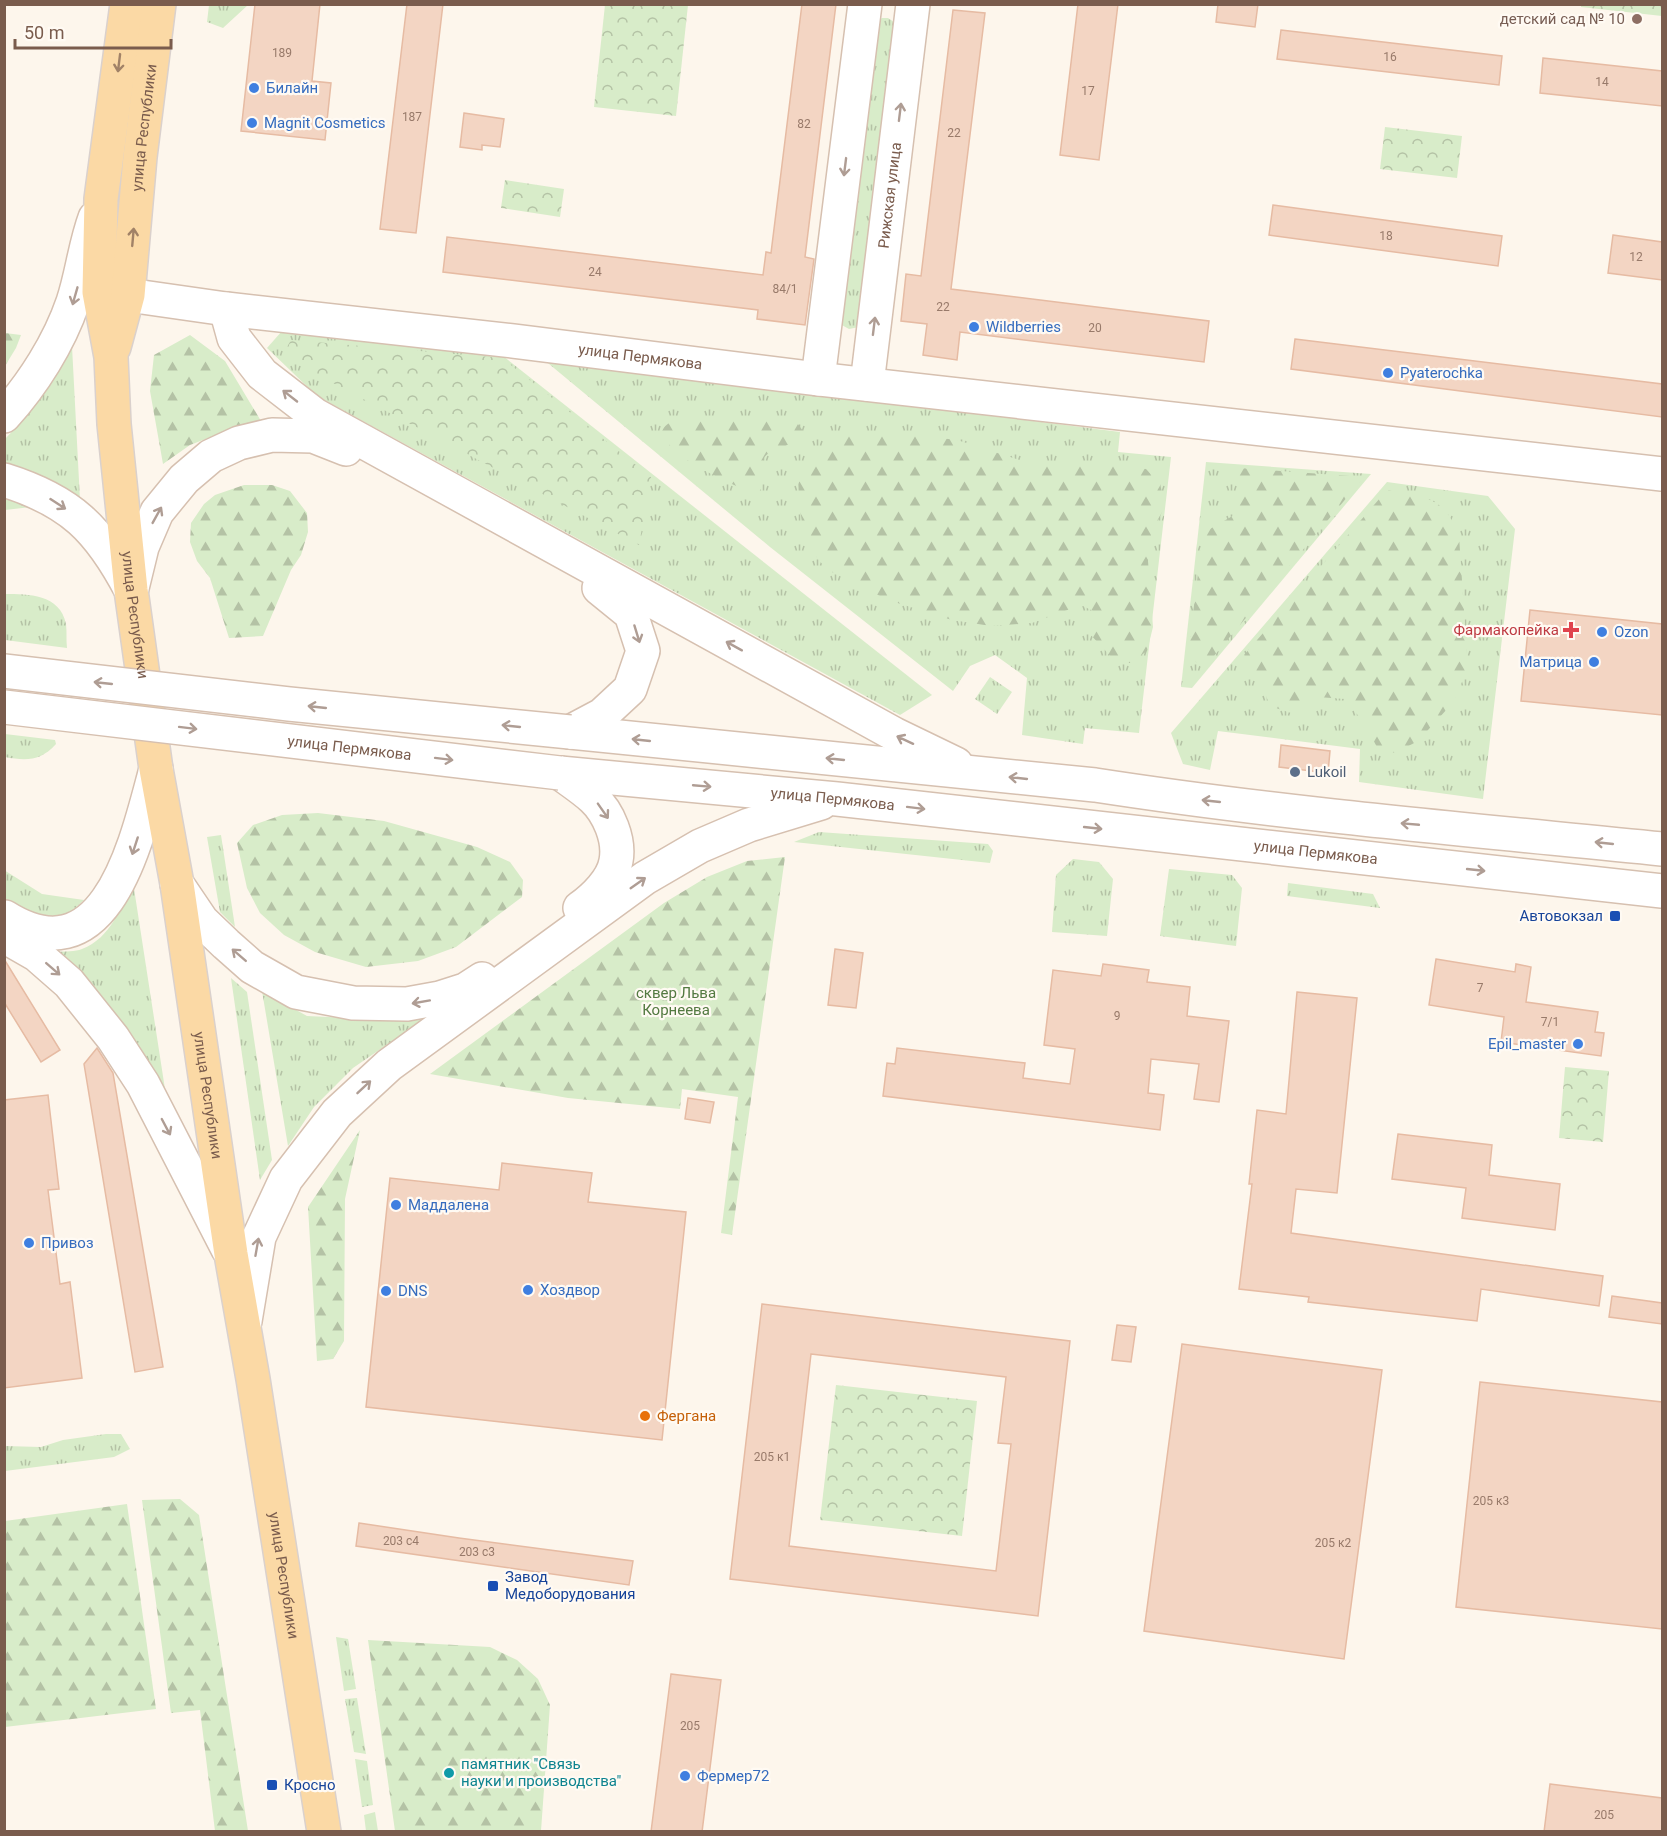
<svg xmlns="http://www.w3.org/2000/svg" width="1667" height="1836" font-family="Roboto,sans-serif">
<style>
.grass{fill:url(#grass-tufts)}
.forest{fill:url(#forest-firs)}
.park{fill:url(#park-crowns)}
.building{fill:#f3d5c3;stroke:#e6bba3;stroke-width:1.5;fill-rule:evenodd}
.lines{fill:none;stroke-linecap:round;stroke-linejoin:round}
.secondary-casing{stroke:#d6c0b0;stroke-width:36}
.primary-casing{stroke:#dad1cd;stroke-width:36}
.secondary{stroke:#fff;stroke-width:33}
.primary{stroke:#fbd9a5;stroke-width:33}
.secondary-bridge-casing{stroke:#d6c0b0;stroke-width:36;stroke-linecap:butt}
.secondary-bridge{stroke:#fff;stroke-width:33}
.oneway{stroke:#a18267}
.oneway2{stroke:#af9d94}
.education-dot{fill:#8d6e63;stroke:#fffaf3;stroke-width:2}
.shop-dot{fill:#3f7fe0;stroke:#fffaf3;stroke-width:2}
.health-dot{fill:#e0444e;stroke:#fffaf3;stroke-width:2}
.service-dot{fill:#5c6f8a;stroke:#fffaf3;stroke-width:2}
.transit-dot{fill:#1a4fb4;stroke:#fffaf3;stroke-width:2}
.food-dot{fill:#e8710a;stroke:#fffaf3;stroke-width:2}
.culture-dot{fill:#0f9aa8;stroke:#fffaf3;stroke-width:2}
.labels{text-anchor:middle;stroke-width:4.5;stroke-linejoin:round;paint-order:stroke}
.number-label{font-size:12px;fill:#987a6a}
.education-label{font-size:15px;fill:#785e54;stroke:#fffaf3;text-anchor:end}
.shop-label{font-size:15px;fill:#366cbe;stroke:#fffaf3;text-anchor:start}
.street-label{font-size:15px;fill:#7a5c4d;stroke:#fffaf3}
.health-label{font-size:15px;fill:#be3a42;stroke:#fffaf3;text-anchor:end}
.service-label{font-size:15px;fill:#4e5e75;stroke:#fffaf3;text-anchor:start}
.transit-label{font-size:15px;fill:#164399;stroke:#fffaf3;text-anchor:start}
.park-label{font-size:15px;fill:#537a41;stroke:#fffaf3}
.food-label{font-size:15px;fill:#c56008;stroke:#fffaf3;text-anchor:start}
.culture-label{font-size:15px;fill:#0d838f;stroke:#fffaf3;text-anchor:start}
</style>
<defs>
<pattern id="grass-tufts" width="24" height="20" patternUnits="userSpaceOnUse" patternTransform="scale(1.5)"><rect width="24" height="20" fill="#d8ecc9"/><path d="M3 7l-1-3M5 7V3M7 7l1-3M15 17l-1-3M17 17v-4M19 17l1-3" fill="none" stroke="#b4c2a5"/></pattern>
<pattern id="forest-firs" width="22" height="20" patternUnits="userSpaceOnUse" patternTransform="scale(1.5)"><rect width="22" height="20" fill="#d8ecc9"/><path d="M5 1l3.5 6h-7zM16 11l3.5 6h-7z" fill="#b4c2a5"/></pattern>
<pattern id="park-crowns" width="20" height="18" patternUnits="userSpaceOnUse" patternTransform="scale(1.5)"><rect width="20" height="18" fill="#d8ecc9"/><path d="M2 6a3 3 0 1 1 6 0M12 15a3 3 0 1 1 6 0" fill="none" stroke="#b4c2a5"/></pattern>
</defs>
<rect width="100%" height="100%" fill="#fdf6ec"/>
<g class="grass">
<polygon points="209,5 209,4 248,5 223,28 207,22"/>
<polygon points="882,18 888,18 897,24 859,327 849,329 840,324 877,21"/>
<polygon points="282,331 503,356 932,695 900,715 317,396 267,348"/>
<path d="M72 346 80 500 56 483 5 466V439C34 410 52 381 72 346Z"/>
<polygon points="543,359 1120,432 1118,452 1171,457 1139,733 1085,728 1083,744 1022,735 1027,678 995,655 970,666 953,691 770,547"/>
<polygon points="1206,462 1371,474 1192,688 1181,687"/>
<polygon points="1387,482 1488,496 1515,529 1483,799 1359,782 1360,749 1218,731 1210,770 1183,764 1171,733"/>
<polygon points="5,498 31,507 5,510"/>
<path d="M5 594C28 594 60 594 66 624 67 632 66 640 67 648L5 640Z"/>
<polygon points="990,677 1012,692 997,714 975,699"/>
<path d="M5 734 55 740 56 744C41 761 26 761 5 757Z"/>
<polygon points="819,832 988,844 993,851 990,863 794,842"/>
<polygon points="221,835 235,927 220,912 207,837"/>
<polygon points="1073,859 1099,862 1113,879 1107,936 1052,932 1056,875"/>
<polygon points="1169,869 1232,875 1242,888 1236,946 1160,936"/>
<polygon points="4,870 42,894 84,900 71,912 57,920 5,906"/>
<path d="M133 882 167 1102 58 952C65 951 75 952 82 949 111 938 121 907 133 882Z"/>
<polygon points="1288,883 1373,894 1380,908 1287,896"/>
<polygon points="231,978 247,992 272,1160 260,1180"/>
<polygon points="262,991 307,1016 350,1018 433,1013 353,1068 314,1107 288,1146"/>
<polygon points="106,1434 121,1434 130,1449 114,1457 5,1471 5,1446 41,1447 63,1440"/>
<polygon points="336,1637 348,1639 356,1689 344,1691"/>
<polygon points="357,1698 366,1754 354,1752 345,1699"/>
<polygon points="355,1759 367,1761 373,1805 362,1807"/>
<polygon points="375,1812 378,1831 366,1831 364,1815"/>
</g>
<g class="forest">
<polygon points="5,333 21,335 16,348 5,366"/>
<polygon points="190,335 225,361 261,421 216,435 190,445 163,464 150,391 154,355"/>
<path d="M707 417 786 419 797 423 803 431 800 439C768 456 758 446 761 489L758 493H751C724 479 673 461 661 432 670 415 690 418 707 417Z"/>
<polygon points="896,433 957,440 1029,463 1112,465 1146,469 1160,484 1165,505 1151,536 1148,561 1153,627 1147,651 1130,663 1115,661 1089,633 1093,611 1081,605 1032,623 991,626 952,620 888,600 826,569 805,542 800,509 798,476 810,453 848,436"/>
<polygon points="1239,468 1364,477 1203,669 1188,654 1203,533 1236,514"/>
<polygon points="244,485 272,485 290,491 307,513 308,532 301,555 291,570 263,636 229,638 210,578 197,561 190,542 191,523 204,504 215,495"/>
<path d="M1387 490C1425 498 1444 495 1459 536L1467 655 1465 675 1455 698 1448 708 1418 741 1395 753 1377 747 1364 723 1345 699 1318 697 1291 713 1270 706 1256 670 1244 655Z"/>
<polygon points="318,813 384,821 477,847 510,862 523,880 522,897 456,947 418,961 366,967 315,952 284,935 260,913 247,888 237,843 253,825 282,815"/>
<polygon points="785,857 732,1235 721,1233 738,1097 682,1089 680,1109 568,1098 430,1074 664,903 707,877 747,861"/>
<polygon points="360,1130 345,1199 344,1341 333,1359 317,1361 308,1207"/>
<polygon points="180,1499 199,1515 248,1831 215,1831 200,1710 171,1713 142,1500"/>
<polygon points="127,1504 156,1709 5,1727 5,1521"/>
<polygon points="368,1640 490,1647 517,1660 538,1679 550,1705 541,1831 395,1831"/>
</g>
<g class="park">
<polygon points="605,5 688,5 676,116 594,107"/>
<polygon points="1581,5 1662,5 1662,16 1581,7"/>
<polygon points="1385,127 1462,136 1457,178 1380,169"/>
<polygon points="505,180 564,189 560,217 501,208"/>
<polygon points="291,340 502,358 651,477 639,545 282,356"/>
<polygon points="1565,1067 1609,1071 1603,1142 1559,1138"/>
<polygon points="836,1385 977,1401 962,1536 820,1520"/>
</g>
<g class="building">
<polygon points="255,4 320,4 312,81 331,83 325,140 241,131"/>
<polygon points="407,4 443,4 416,233 380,229"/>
<polygon points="802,4 836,4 805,257 814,259 805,325 757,319 758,310 443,272 447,237 763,275 766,252 771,253"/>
<polygon points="1078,4 1118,4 1099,160 1060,155"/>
<polygon points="1218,4 1258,4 1255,27 1216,22"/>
<polygon points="953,10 985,13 951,289 1209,321 1204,362 960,332 957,360 923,355 927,324 901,321 906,274 921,276"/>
<polygon points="1281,30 1502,56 1499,85 1277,59"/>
<polygon points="1543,58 1662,71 1662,106 1540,93"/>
<polygon points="464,113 504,119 500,147 482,145 482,150 460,147"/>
<polygon points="1273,205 1502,236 1498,266 1269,235"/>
<polygon points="1613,235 1662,242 1662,280 1608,273"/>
<polygon points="1295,339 1662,384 1662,417 1291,369"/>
<polygon points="1530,610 1662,624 1662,715 1521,701"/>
<polygon points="1281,745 1330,751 1328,773 1279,767"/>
<polygon points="835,949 863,953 856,1008 828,1005"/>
<polygon points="4,959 60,1050 41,1062 4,1002"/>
<polygon points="1436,959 1515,972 1516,964 1531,967 1526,1002 1598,1012 1595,1032 1604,1033 1601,1056 1501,1042 1504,1017 1429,1005"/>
<polygon points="1103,964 1149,970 1147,982 1190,987 1187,1016 1229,1021 1219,1102 1194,1099 1199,1064 1151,1059 1148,1093 1164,1095 1160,1130 883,1096 887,1063 895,1064 897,1048 1025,1063 1023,1078 1070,1084 1075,1049 1044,1045 1053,970 1101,976"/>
<polygon points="1297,992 1357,998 1337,1193 1296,1189 1291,1233 1603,1276 1599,1306 1481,1289 1477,1321 1308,1302 1309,1297 1239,1289 1252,1184 1249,1184 1257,1110 1286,1114"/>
<polygon points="97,1048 113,1073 163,1367 135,1372 84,1064"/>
<polygon points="48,1095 59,1189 48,1190 60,1284 70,1282 82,1378 4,1388 4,1100"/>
<polygon points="688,1098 714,1102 710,1123 685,1119"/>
<polygon points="1398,1134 1492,1145 1489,1175 1560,1184 1555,1230 1462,1218 1466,1188 1392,1179"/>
<polygon points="502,1163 592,1173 588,1202 686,1212 662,1440 366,1407 390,1178 499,1190"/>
<polygon points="1612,1296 1662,1303 1662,1324 1609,1317"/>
<path d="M762 1304 1070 1341 1038 1616 730 1579ZM811 1354 1006 1377 998 1443 1011 1444 996 1571 789 1546Z"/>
<polygon points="1117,1325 1136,1327 1131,1362 1112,1360"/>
<polygon points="1182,1344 1382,1370 1344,1659 1144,1631"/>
<polygon points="1480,1382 1662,1402 1662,1629 1456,1607"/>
<polygon points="359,1523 459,1538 633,1561 629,1585 356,1546"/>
<polygon points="671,1674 721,1680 702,1832 651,1832"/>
<polygon points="1550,1784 1662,1798 1662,1832 1544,1832"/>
</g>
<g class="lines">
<g class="secondary-casing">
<g id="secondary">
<path id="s1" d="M128 295 226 309 513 341 818 379 1662 474"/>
<polyline points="226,309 234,338 262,374 315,415 894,734 956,764"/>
<polyline points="818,379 865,4"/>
<path id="s2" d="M867 384 913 4"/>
<path d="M4 416C33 384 59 343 73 302 82 275 85 245 95 218"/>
<path d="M4 480C71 501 99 529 131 590"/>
<polyline points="132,588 142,547 157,512 184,479 211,456 239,443 272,435 313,436 346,449"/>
<path d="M570 732 1095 785C1283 814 1473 830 1662 849"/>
<polyline points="570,732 602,715 630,689 643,651 631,614 599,588"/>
<path id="s3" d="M560 773 837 799 1662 891"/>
<path d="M560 773C571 781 583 789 593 798 609 813 620 840 616 861 613 880 594 898 580 908"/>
<polyline points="177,884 202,921 226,944 252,967 296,992 353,1003 407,1004 440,998 465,990 482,979"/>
<path d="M5 917C107 981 137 839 156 769"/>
<polyline points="4,936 37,955 69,983 113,1038 143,1084 228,1249"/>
<polyline points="245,1321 259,1237 286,1179 337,1113 389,1065 645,878 700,846 749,825 821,803"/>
</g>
</g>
<g class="primary-casing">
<g id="primary">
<path id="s4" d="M127 4 101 199 99 292 111 357 114 424 131 590 156 769 177 884 231 1254 253 1379 324 1832"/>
<path id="s5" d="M114 347 128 295 140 157 159 4"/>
</g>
</g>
<use href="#secondary" class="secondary"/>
<use href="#primary" class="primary"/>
<g class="secondary-bridge-casing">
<g id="secondary-bridge">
<polyline points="4,671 289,704 570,732"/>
<path id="s6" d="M4 707 560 773"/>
</g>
</g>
<use href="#secondary-bridge" class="secondary-bridge"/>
</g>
<defs><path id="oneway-shaft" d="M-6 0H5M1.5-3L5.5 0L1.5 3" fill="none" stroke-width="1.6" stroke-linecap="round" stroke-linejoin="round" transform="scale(1.5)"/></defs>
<g class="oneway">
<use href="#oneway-shaft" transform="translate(119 63) rotate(97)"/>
<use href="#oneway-shaft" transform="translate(133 237) rotate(-85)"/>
</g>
<g class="oneway2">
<use href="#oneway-shaft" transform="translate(900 112) rotate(-83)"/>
<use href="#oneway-shaft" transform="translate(845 167) rotate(97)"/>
<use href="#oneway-shaft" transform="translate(75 296) rotate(106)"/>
<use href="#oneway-shaft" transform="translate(874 326) rotate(-83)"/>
<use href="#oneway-shaft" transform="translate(290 396) rotate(-142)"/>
<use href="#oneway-shaft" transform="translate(58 504) rotate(33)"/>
<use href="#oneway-shaft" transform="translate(157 515) rotate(-61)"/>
<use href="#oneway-shaft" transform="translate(637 634) rotate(73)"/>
<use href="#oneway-shaft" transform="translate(734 646) rotate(-151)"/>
<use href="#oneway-shaft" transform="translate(103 683) rotate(-174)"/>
<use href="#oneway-shaft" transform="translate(317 707) rotate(-174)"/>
<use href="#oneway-shaft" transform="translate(511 726) rotate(-174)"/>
<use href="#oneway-shaft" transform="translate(188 728) rotate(7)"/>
<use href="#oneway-shaft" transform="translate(641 740) rotate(-174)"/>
<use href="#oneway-shaft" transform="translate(905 740) rotate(-155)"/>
<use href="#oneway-shaft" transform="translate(444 759) rotate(7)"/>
<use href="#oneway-shaft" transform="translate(835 759) rotate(-174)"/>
<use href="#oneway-shaft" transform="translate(1018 778) rotate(-174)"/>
<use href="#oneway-shaft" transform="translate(702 786) rotate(5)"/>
<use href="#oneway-shaft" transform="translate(1211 801) rotate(-174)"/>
<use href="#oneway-shaft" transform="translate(916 808) rotate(7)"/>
<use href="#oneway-shaft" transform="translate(603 811) rotate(55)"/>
<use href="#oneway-shaft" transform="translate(1410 824) rotate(-175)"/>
<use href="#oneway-shaft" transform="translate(1093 828) rotate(6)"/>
<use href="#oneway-shaft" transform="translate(1604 843) rotate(-174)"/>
<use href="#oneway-shaft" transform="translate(135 846) rotate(108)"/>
<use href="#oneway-shaft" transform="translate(1476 870) rotate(6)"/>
<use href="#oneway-shaft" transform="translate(638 883) rotate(-35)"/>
<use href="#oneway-shaft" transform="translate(239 955) rotate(-139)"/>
<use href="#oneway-shaft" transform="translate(53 969) rotate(41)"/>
<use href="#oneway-shaft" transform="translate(421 1002) rotate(170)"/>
<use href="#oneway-shaft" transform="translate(364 1087) rotate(-43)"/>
<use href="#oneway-shaft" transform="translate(166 1127) rotate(62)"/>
<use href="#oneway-shaft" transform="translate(257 1247) rotate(-80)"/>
</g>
<circle class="education-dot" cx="1637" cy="19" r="6"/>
<g class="shop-dot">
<circle cx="254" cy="88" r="6"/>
<circle cx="252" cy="123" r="6"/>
<circle cx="974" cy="327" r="6"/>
<circle cx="1388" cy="373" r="6"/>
<circle cx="1602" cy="632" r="6"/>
<circle cx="1594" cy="662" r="6"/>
<circle cx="1578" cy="1044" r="6"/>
<circle cx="396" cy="1205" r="6"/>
<circle cx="29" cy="1243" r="6"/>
<circle cx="528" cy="1290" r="6"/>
<circle cx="386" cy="1291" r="6"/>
<circle cx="685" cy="1776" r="6"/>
</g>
<path class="health-dot" d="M1568 621h6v6h6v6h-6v6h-6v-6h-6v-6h6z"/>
<circle class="service-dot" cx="1295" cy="772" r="6"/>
<g class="transit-dot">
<rect x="1609" y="910" width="12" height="12" rx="3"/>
<rect x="487" y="1580" width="12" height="12" rx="3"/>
<rect x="266" y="1779" width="12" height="12" rx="3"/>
</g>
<circle class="food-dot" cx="645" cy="1416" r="6"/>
<circle class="culture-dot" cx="449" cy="1773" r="6"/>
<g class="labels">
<g class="number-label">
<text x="282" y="57">189</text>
<text x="1390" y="61">16</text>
<text x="1602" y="86">14</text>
<text x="1088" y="95">17</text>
<text x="412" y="121">187</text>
<text x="804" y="128">82</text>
<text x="954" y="137">22</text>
<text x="1386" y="240">18</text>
<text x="1636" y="261">12</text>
<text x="595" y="276">24</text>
<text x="785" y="293">84/1</text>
<text x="943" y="311">22</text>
<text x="1095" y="332">20</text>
<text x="1480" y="992">7</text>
<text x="1117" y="1020">9</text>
<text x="1550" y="1026">7/1</text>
<text x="772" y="1461">205 к1</text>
<text x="1491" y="1505">205 к3</text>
<text x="401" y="1545">203 c4</text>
<text x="1333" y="1547">205 к2</text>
<text x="477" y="1556">203 c3</text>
<text x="690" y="1730">205</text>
<text x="1604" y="1819">205</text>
</g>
<g class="education-label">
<text x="1625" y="24">детский сад № 10</text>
</g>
<g class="shop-label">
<text x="266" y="93">Билайн</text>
<text x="264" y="128">Magnit Cosmetics</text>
<text x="986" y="332">Wildberries</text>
<text x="1400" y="378">Pyaterochka</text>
<text x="1614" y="637">Ozon</text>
<text x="1582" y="667" text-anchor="end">Матрица</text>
<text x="1566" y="1049" text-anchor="end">Epil_master</text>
<text x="408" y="1210">Маддалена</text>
<text x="41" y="1248">Привоз</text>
<text x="540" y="1295">Хоздвор</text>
<text x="398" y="1296">DNS</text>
<text x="697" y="1781">Фермер72</text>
</g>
<g class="street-label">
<text dy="5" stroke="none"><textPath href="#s5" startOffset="222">улица Республики</textPath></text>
<text dy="5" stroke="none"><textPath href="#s2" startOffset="190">Рижская улица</textPath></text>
<text dy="5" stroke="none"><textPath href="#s1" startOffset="516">улица Пермякова</textPath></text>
<text dy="5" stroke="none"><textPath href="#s4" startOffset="615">улица Республики</textPath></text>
<text dy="5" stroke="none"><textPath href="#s6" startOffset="348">улица Пермякова</textPath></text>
<text dy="5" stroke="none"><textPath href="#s3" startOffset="274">улица Пермякова</textPath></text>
<text dy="5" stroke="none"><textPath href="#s3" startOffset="760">улица Пермякова</textPath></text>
<text dy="5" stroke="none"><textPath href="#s4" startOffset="1101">улица Республики</textPath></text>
<text dy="5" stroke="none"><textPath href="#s4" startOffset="1587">улица Республики</textPath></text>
</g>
<g class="health-label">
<text x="1559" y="635">Фармакопейка</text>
</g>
<g class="service-label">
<text x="1307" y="777">Lukoil</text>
</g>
<g class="transit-label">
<text x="1603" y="921" text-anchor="end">Автовокзал</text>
<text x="505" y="1582">Завод<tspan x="505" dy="17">Медоборудования</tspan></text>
<text x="284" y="1790">Кросно</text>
</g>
<g class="park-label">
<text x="676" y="998">сквер Льва<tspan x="676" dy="17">Корнеева</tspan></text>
</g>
<g class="food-label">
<text x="657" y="1421">Фергана</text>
</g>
<g class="culture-label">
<text x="461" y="1769">памятник "Связь<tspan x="461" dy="17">науки и производства"</tspan></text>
</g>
</g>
<rect width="1667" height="1836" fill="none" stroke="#7a5c4d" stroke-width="12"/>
<path d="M15 39v9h156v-9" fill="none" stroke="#7a5c4d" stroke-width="3"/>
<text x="24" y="39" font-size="18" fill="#7a5c4d" stroke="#fffaf3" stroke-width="4.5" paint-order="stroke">50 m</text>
</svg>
